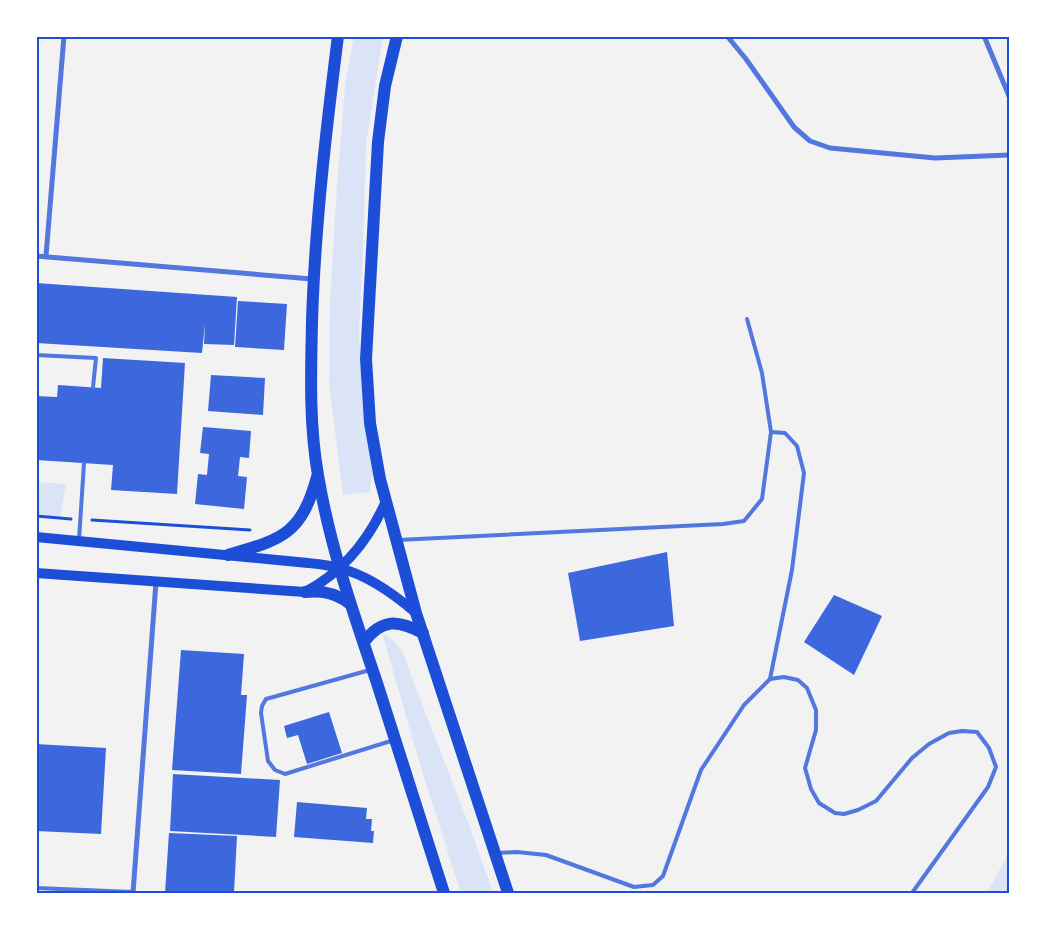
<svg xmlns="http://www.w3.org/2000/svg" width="1045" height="929" font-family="Figtree,sans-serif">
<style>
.green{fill:#dbe4f7}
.building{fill:#3d67dc}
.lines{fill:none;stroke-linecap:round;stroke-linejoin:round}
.path{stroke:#1d4ed8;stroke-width:3}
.service{stroke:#5277de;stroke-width:4}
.minor{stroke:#5277de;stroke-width:5}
.secondary{stroke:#1d4ed8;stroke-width:10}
.primary{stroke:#1d4ed8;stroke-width:12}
.neatline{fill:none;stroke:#1d4ed8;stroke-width:2}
</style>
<rect width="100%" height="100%" fill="#f2f2f2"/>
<g class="green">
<polygon points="354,36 383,36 366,145 363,254 359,331 362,397 373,470 370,492 343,495 329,383 330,300 337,186 345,84"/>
<polygon points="36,482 66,484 60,518 36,516"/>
<path d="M382 633C400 644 403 650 409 670L472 833 493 893H461L422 771Z"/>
<polygon points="1009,852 1009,893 987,893"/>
</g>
<g class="building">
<polygon points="36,283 237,297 234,345 204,344 205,323 202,353 36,343"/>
<polygon points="238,301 287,304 284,350 235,347"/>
<polygon points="103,358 185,363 177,494 111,490 113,465 36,460 36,396 57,397 58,385 101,388"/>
<polygon points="211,375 265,378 263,415 208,411"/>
<polygon points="203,427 251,431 249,458 240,457 238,476 247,477 244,509 195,504 198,474 207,475 209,454 200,453"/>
<polygon points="667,552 674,626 580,641 568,573"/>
<polygon points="834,595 882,616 854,675 804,642"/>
<polygon points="181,650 244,654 241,695 247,695 241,774 172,770"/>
<polygon points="329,712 342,753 307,764 298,735 287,738 284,726"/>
<polygon points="36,744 106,748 101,834 36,831"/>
<polygon points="173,774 280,780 276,837 170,831"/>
<polygon points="297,802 367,808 366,819 372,819 371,831 374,831 373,843 294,837"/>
<polygon points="169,833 237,836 234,893 165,893"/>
</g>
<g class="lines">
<g class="path">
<polyline points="36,516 71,519"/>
<polyline points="92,520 250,530"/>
</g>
<g class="service">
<polyline points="36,355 96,358 93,387"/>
<polyline points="79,540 84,463"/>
<polyline points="398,540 723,524 744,521 762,499 771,432 762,373 747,319"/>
<polyline points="370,670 266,699 262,706 261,713 268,761 275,770 285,774 394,740"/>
<polyline points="770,679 792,570 804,473 797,446 785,433 771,432"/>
<polyline points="498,853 517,852 546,855 634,887 653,885 663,876 701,770 744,705 770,679 784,677 798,680 807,688 816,710 816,730 805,768 811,789 819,803 835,813 844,814 858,810 876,801 912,758 929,744 949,733 962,731 977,732 989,748 996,767 988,787 912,893"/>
<polyline points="36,888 133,892"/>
</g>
<g class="minor">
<polyline points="727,36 746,59 794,127 810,141 830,148 935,158 1009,155"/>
<polyline points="984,36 1009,96"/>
<polyline points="36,256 312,279"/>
<polyline points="46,256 64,36"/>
<polyline points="133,893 156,582"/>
</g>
<g class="secondary">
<path d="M36 537 308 563C318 564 329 565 339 568 368 575 394 594 416 613"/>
<path d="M36 573 305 592C343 572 369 540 386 501"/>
</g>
<g class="primary">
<path d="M338 36C326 131 315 226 312 321 311 373 309 424 318 475 330 547 354 615 377 683 400 753 422 823 444 893"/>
<polyline points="397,36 385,86 378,142 366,359 370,423 380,479 416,613 508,893"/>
<path d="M228 555C282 539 301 535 317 477"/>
<path d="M305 592C322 590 335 593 349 603"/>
<path d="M364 642C382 618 398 620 423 633"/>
</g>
</g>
<rect width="1045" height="929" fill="none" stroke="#ffffff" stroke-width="75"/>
<rect x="38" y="38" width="970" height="854" class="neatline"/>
</svg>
